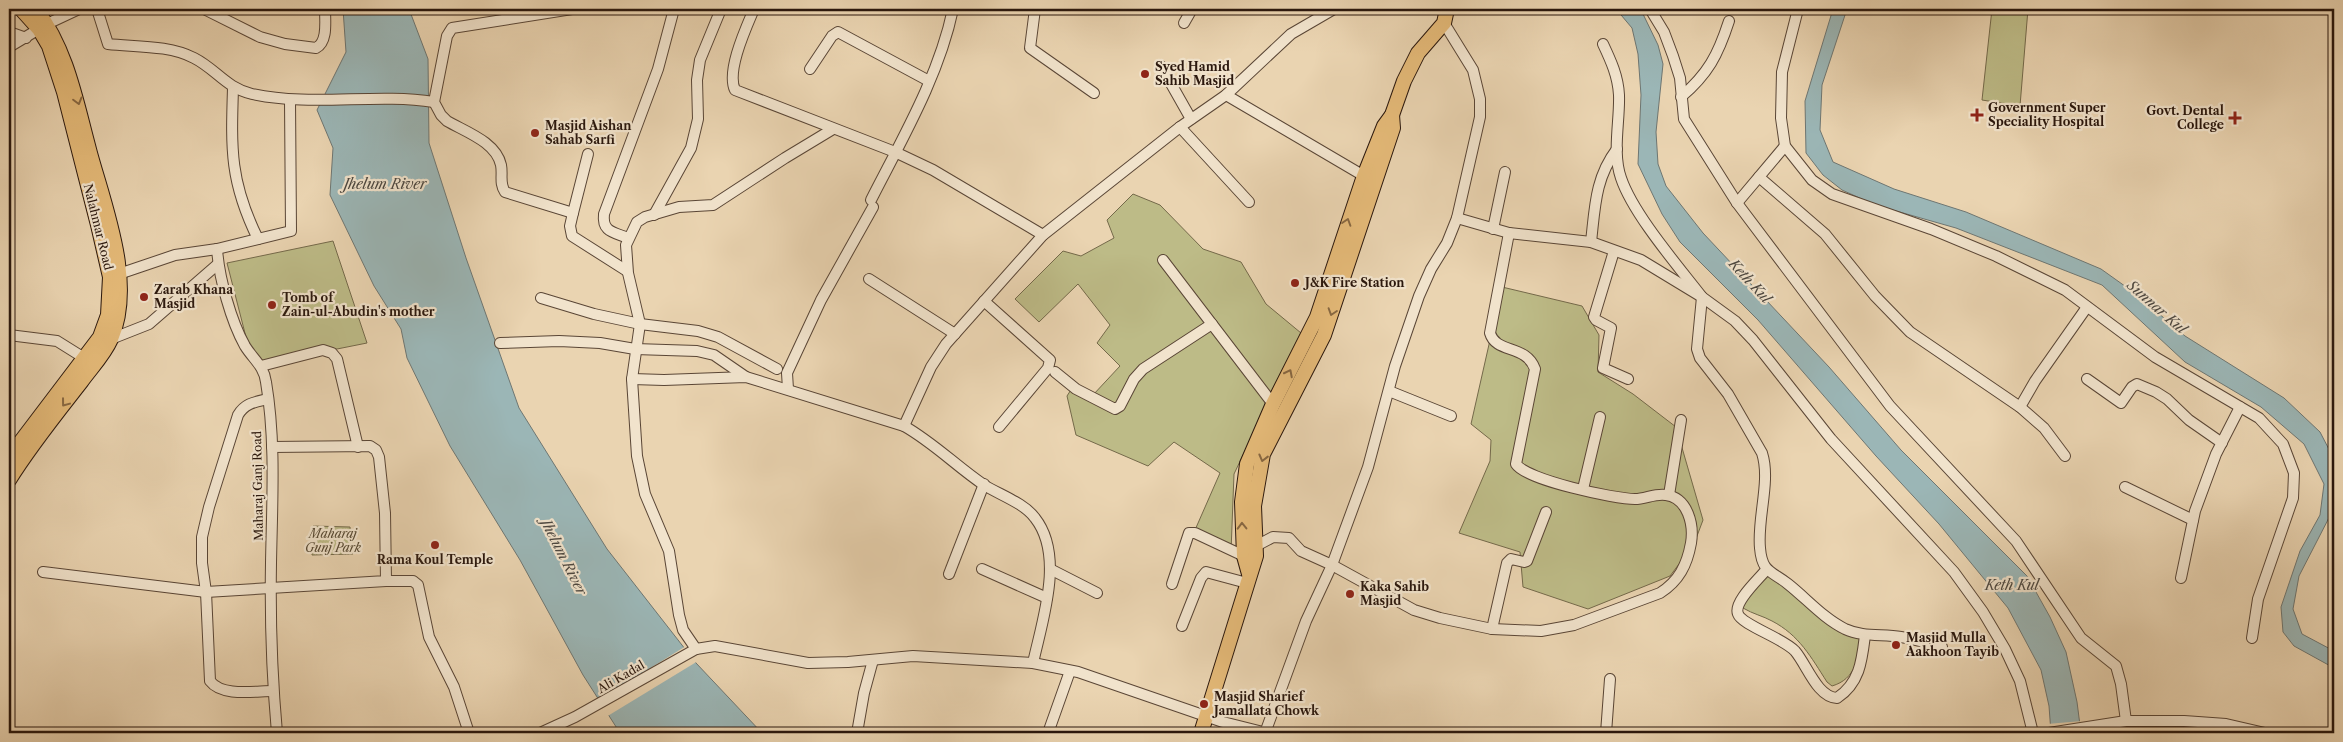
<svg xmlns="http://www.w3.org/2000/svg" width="2343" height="742" font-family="'Libre Caslon Text',serif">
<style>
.green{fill:#bdbb87;stroke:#74694a}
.water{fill:#9bb6b6;stroke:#6e7672}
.pier{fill:#ead4b1}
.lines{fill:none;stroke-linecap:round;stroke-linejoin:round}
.minor-casing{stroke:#5a4636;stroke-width:12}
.major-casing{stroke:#2a170d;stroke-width:16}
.minor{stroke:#f1e3cc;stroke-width:10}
.major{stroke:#e5ba78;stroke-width:14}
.oneway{stroke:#886842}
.poi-dot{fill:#8f2418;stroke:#f1e3cc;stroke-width:2}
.labels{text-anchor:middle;stroke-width:4.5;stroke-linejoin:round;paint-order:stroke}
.poi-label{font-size:12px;font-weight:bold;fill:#2a170d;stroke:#f1e3cc;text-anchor:start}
.street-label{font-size:12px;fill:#2a170d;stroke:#f1e3cc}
.park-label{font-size:12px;font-style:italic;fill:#564832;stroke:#f1e3cc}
.water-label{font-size:14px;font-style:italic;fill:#4c4740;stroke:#f1e3cc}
</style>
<rect width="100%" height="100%" fill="#ead4b1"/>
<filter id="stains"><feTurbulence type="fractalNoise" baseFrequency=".004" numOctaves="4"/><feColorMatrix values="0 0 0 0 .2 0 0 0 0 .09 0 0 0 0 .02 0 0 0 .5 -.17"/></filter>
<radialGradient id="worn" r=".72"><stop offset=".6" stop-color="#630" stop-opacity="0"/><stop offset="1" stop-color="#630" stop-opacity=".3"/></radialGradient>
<g class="green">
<polygon points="1992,9 2028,9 2020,106 1982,100"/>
<polygon points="1133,194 1160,205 1203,249 1241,262 1266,304 1301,333 1234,474 1231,552 1195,530 1220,473 1174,442 1148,466 1076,435 1067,396 1074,385 1093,395 1120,366 1097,343 1110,325 1078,284 1039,322 1015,299 1063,251 1081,256 1114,238 1107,220"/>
<polygon points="333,241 367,343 337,349 323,347 261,363 248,345 227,263"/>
<polygon points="1502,287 1582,306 1599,335 1598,372 1633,394 1676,427 1703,520 1694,544 1670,576 1588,609 1523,587 1520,552 1459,533 1490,461 1491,440 1471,424"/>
<polygon points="313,526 350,527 353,554 312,555"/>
<path d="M1767 572 1863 637C1858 658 1856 679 1832 686L1827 682C1811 657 1799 635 1772 621 1763 616 1753 614 1743 608L1744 603Z"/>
</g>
<g class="water">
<polygon points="343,9 409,9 428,59 429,143 466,258 519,408 607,549 696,663 762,733 620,733 583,675 520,560 450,446 407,358 401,329 374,286 330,195 333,148 317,110 346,52"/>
<polygon points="1616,9 1637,9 1643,14 1658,45 1663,64 1656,132 1658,164 1666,186 1703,233 1829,367 1901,450 2027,576 2050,617 2066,652 2077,702 2081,733 2051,733 2049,706 2041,670 2008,608 1939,524 1876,456 1758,320 1680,242 1662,214 1638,164 1641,95 1638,54 1632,28"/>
<polygon points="1833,9 1847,9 1822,85 1820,130 1833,162 1894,189 1966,212 2101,269 2136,294 2185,336 2284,398 2320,432 2334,459 2334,508 2299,576 2293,609 2302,634 2334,651 2334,668 2294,646 2283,632 2281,607 2300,551 2320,515 2324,484 2304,444 2261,407 2185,362 2102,285 1956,228 1875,205 1842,190 1823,175 1806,153 1805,101"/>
</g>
<g class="pier">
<polygon points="686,646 698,661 606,717 597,701"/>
<polygon points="2082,721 2084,733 2048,733 2047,724"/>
</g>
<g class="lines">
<g class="minor-casing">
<g id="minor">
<path d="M97 9 108 44C136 47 169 45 194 58 216 69 226 88 252 94 312 107 374 93 434 102"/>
<path d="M204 9 260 37 285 44 316 48C328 42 325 21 325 9"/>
<path d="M572 9 452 28 447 36 434 102 441 115 447 121C466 132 496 142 501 165 503 175 499 183 505 192L573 213 570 226 572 236 627 271"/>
<path d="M754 9C746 28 726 71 735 90L895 152 933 170 1043 235"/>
<polyline points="1035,9 1030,48 1094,93"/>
<polyline points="1650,9 1664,32 1673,56 1680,78 1684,119 1737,203 1890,406 2016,541 2081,638 2116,666 2121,684 2126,721"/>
<polyline points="1798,9 1782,72 1781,118 1785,146 1812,180 1832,194 1931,229 1996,256 2065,290 2155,357 2259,418 2283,444 2294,473 2293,498 2258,599 2252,638"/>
<polyline points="1184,23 1192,9"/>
<polyline points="47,24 79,9"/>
<polyline points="9,32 26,38"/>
<path d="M1603 44C1611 61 1618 76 1619 95 1620 121 1612 152 1621 178 1633 214 1678 266 1702 297L1697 349 1700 358 1728 394 1762 453C1771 481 1757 518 1760 548 1762 573 1772 571 1788 584 1807 599 1823 618 1845 629 1862 637 1882 634 1901 637 1915 639 1928 643 1942 647"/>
<polyline points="9,47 39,29"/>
<polyline points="1161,66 1191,119"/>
<polyline points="810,69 832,36 838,32 929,81"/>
<path d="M233 88C231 150 230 182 258 239"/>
<polyline points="1226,95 1364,176"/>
<path d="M1681 97C1708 74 1718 55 1729 21"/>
<polyline points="1180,127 1249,202"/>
<polyline points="1759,177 1825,234 1875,296 1910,332 2020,407 2044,428 2065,456"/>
<path d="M871 200C902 139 939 76 953 9"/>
<polyline points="1737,203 1785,146"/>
<polyline points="573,213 588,154"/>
<polyline points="654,215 691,148 698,119 697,80 700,60 721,9"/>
<polyline points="1457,218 1509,233 1591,242 1641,260 1702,297 1735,321 1753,340 1831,439 1954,572 1983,612 2005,649 2020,681 2033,733"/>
<polyline points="1493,229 1505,172"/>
<path d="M628 238C613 232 602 232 604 214L658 69 674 9"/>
<path d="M1591 242C1595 207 1595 178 1617 149"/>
<path d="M217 249C219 278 231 321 245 346 253 359 264 366 266 382 276 441 272 503 271 563 270 620 272 677 277 733"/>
<polyline points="1614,251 1594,317 1596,320 1611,328 1603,368 1628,379"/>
<polyline points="1163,260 1273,404"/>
<polyline points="113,276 175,255 217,249 291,231 290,100"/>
<polyline points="869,279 955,334"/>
<polyline points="541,298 594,314 640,324 698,331 718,337 777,369"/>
<polyline points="984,301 1050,360 1048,368 999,427"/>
<polyline points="9,335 57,341 89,361"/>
<polyline points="111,339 149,324 218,264"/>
<polyline points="500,343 559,341 600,343 635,349 697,351 714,355 746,377"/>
<polyline points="261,366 323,350 332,353 337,359 358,447"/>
<polyline points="1055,372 1076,389 1115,409 1120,406 1134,379 1143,369 1212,324"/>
<path d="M632 379 664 380 746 377 904 426C934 443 956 466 984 485 1000 495 1024 503 1035 518 1065 556 1042 621 1033 663"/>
<polyline points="2087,379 2121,403 2132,387 2137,384 2156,392 2167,399 2189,420 2222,443"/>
<polyline points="788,389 787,373 821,300 873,207"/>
<polyline points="1389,391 1451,416"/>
<path d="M268 399C255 402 245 403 238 415L209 507 202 537V563L206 592 210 681C222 697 255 691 273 691"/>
<polyline points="2020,407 2035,381 2087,307"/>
<polyline points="904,426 931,367 946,344 1043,235 1180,127 1226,95 1291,34 1334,9"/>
<polyline points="2125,487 2193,520"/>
<polyline points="1583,489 1600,417"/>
<polyline points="1669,495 1681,420"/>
<path d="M1256 546 1273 537 1289 538 1301 551 1332 565 1414 610 1440 618 1492 629 1541 631 1574 625 1660 593C1679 581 1687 565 1691 543 1694 525 1688 498 1666 495 1656 493 1645 499 1635 499 1615 499 1526 480 1516 464L1535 369C1526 344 1496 354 1490 333L1509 233"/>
<polyline points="982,569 1047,598"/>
<polyline points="1050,569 1097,593"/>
<path d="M1766 570C1759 579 1733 602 1738 614 1742 625 1783 638 1795 651 1807 665 1817 697 1837 698 1860 683 1862 660 1865 635"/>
<polyline points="43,572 206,592 386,581 385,513 379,457 376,450 370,446 272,447"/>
<polyline points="949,574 984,484"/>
<polyline points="2181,578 2195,511 2216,454 2240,407"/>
<polyline points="386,581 413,581 418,585 429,637 454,687 469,733"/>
<polyline points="1172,584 1189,533 1195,533 1244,556"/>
<polyline points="1182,626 1201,578 1206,572 1247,583"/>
<polyline points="1492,629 1507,563 1511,559 1524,562 1527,561 1546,512"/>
<polyline points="696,649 683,630 679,615 669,551 645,494 637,456 632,379 640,324 628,273 626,245 637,222 645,217 679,207 713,205 785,158 833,129"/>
<polyline points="540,733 575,717 696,649 715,646 808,663 848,662 913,656 1033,663 1078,672 1223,722 1267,733"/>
<polyline points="857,733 864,693 873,660"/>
<polyline points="1048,733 1070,671"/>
<polyline points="1265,733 1306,621 1332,565 1368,467 1395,366 1419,296 1431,269 1447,243 1457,218 1480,117 1480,99 1473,70 1444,23"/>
<polyline points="1606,733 1610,679"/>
<polyline points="2049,733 2126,721 2184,721 2226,724 2265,733"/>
</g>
</g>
<g class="major-casing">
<g id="major">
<polyline points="9,457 100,337 108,315 110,277 98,225 64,92 49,46 39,29 21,9"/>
<path d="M9 480C30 446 56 414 81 382 91 368 104 355 111 339 135 283 105 208 90 153 76 102 68 52 36 9"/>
<polyline points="1249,574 1244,556 1242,502 1247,464 1273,404 1317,317 1364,176 1384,126 1392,115 1404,81 1418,53 1444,23 1447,9"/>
<polyline points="1201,733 1256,556 1254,506 1263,454 1324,335 1393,128 1392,115"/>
</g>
</g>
<use href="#minor" class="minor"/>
<use href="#major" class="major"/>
</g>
<defs><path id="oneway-chevron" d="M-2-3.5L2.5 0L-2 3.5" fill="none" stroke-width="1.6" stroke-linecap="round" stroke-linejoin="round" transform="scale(1.25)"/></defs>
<g class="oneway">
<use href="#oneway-chevron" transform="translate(78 101) rotate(75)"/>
<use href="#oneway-chevron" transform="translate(1347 222) rotate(-72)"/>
<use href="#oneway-chevron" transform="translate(1332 312) rotate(108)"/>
<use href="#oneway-chevron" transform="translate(1289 373) rotate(-63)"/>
<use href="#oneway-chevron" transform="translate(65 403) rotate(127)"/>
<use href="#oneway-chevron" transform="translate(1263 458) rotate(104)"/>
<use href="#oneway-chevron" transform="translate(1242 526) rotate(-91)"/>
</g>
<g class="poi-dot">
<circle cx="1145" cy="74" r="5"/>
<path d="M1974.5 107.5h5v5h5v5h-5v5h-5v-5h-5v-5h5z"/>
<path d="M2232.5 110.5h5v5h5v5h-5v5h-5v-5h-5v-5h5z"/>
<circle cx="535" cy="133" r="5"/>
<circle cx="1295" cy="283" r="5"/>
<circle cx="144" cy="297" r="5"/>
<circle cx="272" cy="305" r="5"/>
<circle cx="435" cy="545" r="5"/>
<circle cx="1350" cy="594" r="5"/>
<circle cx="1896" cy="645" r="5"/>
<circle cx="1204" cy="704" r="5"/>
</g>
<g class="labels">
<g class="poi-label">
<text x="1155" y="71">Syed Hamid<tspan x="1155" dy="14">Sahib Masjid</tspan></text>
<text x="1988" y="112">Government Super<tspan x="1988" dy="14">Speciality Hospital</tspan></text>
<text x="2224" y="115" text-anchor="end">Govt. Dental<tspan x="2224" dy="14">College</tspan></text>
<text x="545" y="130">Masjid Aishan<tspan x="545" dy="14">Sahab Sarfi</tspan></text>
<text x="1305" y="287">J&amp;K Fire Station</text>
<text x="154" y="294">Zarab Khana<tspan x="154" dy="14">Masjid</tspan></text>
<text x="282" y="302">Tomb of<tspan x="282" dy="14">Zain-ul-Abudin's mother</tspan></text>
<text x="435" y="564" text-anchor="middle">Rama Koul Temple</text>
<text x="1360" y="591">Kaka Sahib<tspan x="1360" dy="14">Masjid</tspan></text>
<text x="1906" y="642">Masjid Mulla<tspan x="1906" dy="14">Aakhoon Tayib</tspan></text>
<text x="1214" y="701">Masjid Sharief<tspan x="1214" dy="14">Jamallata Chowk</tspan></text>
</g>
<g class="street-label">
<text transform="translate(98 227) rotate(76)" y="4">Nalahmar Road</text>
<text transform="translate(258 486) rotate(-91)" y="4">Maharaj Ganj Road</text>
<text transform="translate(621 677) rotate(-30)" y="4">Ali Kadal</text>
</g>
<g class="park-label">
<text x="333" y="538">Maharaj<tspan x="333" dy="14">Gunj Park</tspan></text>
</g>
<g class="water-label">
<text x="385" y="189">Jhelum River</text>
<text transform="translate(1750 281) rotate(47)" y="5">Keth Kul</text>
<text transform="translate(2157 307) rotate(41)" y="5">Sunnar Kul</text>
<text transform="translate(564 557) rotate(63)" y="5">Jhelum River</text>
<text x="2012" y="590">Keth Kul</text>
</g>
</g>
<rect width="2343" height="742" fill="none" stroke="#ead4b1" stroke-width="30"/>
<rect x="10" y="10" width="2323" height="722" fill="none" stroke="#2a170d" stroke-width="2.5"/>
<rect x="15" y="15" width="2313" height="712" fill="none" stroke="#2a170d"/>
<rect width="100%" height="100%" filter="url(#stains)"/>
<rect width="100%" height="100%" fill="url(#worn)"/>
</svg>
